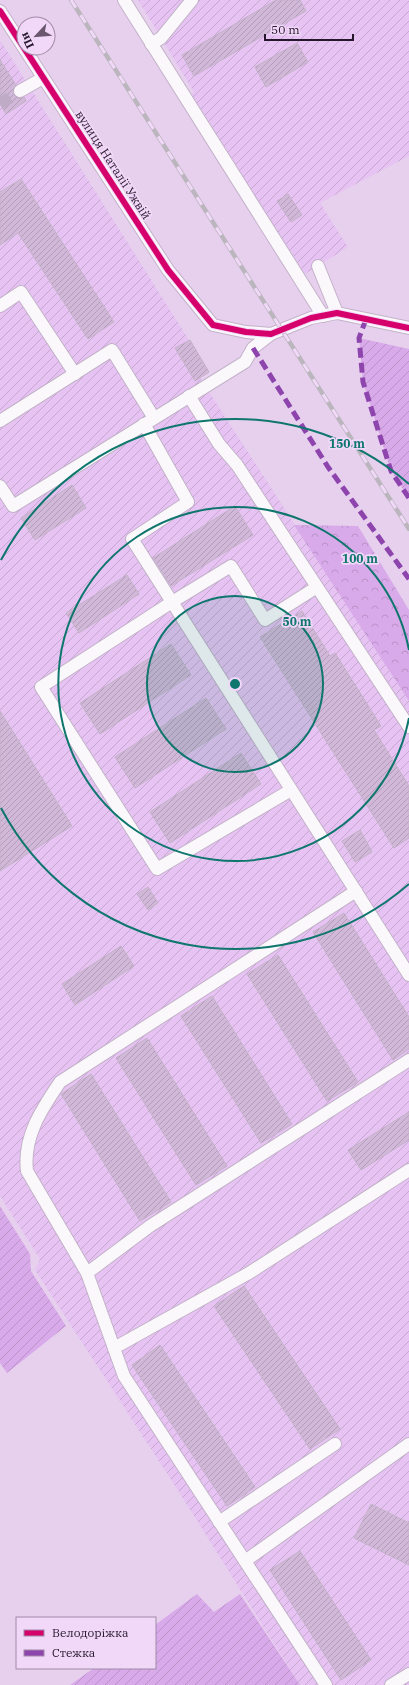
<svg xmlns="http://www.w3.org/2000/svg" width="409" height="1685" font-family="'IBM Plex Serif',serif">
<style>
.industrial{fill:url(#industrial-furrows)}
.forest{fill:url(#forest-crowns)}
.garden{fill:url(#garden-furrows)}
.building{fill:url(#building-hatch);stroke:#c4b2c9}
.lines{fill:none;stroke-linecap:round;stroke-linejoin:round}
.minor-tunnel{stroke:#c0abc7;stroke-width:12;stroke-dasharray:12 6;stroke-linecap:butt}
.minor-casing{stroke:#c3b2c9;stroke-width:14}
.minor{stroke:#fbf8fc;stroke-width:12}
.rail-casing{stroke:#bbb6bd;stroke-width:4.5}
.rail{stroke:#f1d8f9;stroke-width:3;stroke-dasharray:9;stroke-linecap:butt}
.quiet{stroke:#8e44ad;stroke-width:5;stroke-dasharray:10 5;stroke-linecap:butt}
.cycleway-casing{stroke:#f1d8f9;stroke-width:8}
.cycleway{stroke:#d6006c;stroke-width:6}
.ring{fill:none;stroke:#0f766e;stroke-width:2}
.labels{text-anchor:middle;stroke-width:3.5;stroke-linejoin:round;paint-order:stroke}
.street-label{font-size:12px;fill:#26162b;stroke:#f1d8f9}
.centre{fill:#0f766e;stroke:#f1d8f9;stroke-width:2}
.ring-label{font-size:12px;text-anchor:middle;font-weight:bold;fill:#0f766e;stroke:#f1d8f9;stroke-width:3.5;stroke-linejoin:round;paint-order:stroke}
</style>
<defs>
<pattern id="industrial-furrows" width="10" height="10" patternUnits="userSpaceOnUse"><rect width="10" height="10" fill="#e6c3f2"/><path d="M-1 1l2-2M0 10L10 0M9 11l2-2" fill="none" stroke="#c5a7d0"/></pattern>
<pattern id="forest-crowns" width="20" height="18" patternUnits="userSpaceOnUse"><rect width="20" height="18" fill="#d9aae9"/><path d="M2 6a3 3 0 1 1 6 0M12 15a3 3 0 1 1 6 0" fill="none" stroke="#ba92c8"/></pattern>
<pattern id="garden-furrows" width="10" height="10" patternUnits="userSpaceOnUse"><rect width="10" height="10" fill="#d9aae9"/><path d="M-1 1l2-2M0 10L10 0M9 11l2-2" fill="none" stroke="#ba92c8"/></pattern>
<pattern id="building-hatch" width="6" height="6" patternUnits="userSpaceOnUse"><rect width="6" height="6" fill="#d1b8d9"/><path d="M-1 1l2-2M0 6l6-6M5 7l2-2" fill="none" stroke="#b39dba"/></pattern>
</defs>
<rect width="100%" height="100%" fill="#e7d0ee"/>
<g class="industrial">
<polygon points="138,0 409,0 409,156 320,203 348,247 305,274 190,96 194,92"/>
<polygon points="0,40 209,372 200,378 409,701 409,1685 300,1685 179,1492 35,1270 40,1259 0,1196"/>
</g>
<polygon class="forest" points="294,525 358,526 409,610 409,701"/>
<g class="garden">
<polygon points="359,338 409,349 409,498 391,471 363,382"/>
<polygon points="0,1206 30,1254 31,1271 66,1326 7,1373 0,1363"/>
<polygon points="197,1594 214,1612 240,1594 300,1685 70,1685 94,1668 155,1668 155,1625"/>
</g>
<g class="building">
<polygon points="276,0 300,0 306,11 194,76 182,55"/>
<polygon points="297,43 308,62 266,87 255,67"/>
<polygon points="0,60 16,85 13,91 14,95 20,98 24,97 26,101 6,114 0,104"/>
<polygon points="21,179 114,322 88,339 18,233 0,245 0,192"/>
<polygon points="288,194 302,215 291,222 277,201"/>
<polygon points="190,340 209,372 195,381 175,348"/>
<polygon points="72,485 86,508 35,540 21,518"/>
<polygon points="235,506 253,535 171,586 153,558"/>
<polygon points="127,575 139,594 79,633 66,613"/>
<polygon points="302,611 330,656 335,653 381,726 374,730 409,786 409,838 394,848 260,637"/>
<polygon points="171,644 191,675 100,734 80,703"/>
<polygon points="206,698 226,729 135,788 115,757"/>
<polygon points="0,711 72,826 0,871"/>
<polygon points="241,753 261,784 170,843 150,812"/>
<polygon points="360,830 372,852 355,862 342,841"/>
<polygon points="148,887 158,903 148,910 137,894"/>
<polygon points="344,913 409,1017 409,1049 393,1060 313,932"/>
<polygon points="121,946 134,966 75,1005 62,984"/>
<polygon points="278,955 358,1082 327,1101 247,974"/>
<polygon points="212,996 292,1124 261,1143 181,1016"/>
<polygon points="147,1038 227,1166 196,1185 116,1058"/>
<polygon points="91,1074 171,1202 140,1221 61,1094"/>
<polygon points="409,1112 409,1140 361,1170 348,1150"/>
<polygon points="244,1286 340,1429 310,1449 214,1306"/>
<polygon points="160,1345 255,1487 227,1506 132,1365"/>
<polygon points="371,1504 409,1523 409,1565 354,1538"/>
<polygon points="300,1551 371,1660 341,1680 270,1570"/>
</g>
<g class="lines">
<polyline class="minor-tunnel" points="0,104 20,91"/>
<g class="minor-casing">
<g id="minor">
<polyline points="124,0 323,316"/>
<polyline points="0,11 168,270 213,325 246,332 271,334 311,318 337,313 409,328"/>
<polyline points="151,44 161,38 192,0"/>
<polyline points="20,91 43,78"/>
<polyline points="318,266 337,313"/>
<polyline points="0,306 21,292 75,374"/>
<polyline points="189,396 219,444 237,465 409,727"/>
<polyline points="0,421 112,350 154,418"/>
<polyline points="144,424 188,502 132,539 409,975"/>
<polyline points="0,486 13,506 245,362 253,348 271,334"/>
<polyline points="291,790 157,869 41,687 172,602 231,566 265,620 317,587"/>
<polyline points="87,1273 150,1226 409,1060"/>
<polyline points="114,1348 249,1273 409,1170"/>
<polyline points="219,1522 335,1444"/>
<polyline points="245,1561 409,1444"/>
<path d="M326 1685 124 1376 87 1273 27 1171C23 1137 41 1110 60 1082L356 891"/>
<polyline points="391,1685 409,1674"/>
</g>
</g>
<use href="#minor" class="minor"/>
<g class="rail-casing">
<polyline id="rail" points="71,0 409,529"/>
</g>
<use href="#rail" class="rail"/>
<g class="quiet">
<polyline points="366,319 359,338 363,382 391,471 409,498"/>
<polyline points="253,348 328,467 409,579"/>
</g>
<g class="cycleway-casing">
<polyline id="cycleway" points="0,11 168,270 213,325 246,332 271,334 311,318 337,313 409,328"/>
</g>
<use href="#cycleway" class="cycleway"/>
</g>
<circle cx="235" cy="684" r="88" fill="#0f766e" fill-opacity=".12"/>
<g class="ring">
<circle cx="235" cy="684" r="88"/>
<path d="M409 718A177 177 0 1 1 409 650"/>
<path d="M409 884A265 265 0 0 1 1 808M1 560A265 265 0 0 1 409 484"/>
</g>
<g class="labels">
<g class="street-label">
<text transform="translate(113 165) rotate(57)" y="4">вулиця Наталії Ужвій</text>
</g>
</g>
<circle cx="235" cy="684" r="6" class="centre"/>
<g class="ring-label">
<text x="347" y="448">150 m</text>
<text x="360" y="563">100 m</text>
<text x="297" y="626">50 m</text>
</g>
<rect x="16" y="1617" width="140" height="52" fill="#f1d8f9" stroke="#a08aa7"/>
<rect x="24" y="1630" width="20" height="6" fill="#d6006c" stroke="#a08aa7"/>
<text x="52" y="1637" font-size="12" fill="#26162b">Велодоріжка</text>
<rect x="24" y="1650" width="20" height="6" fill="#8e44ad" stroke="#a08aa7"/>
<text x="52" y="1657" font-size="12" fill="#26162b">Стежка</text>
<g transform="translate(36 36) rotate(244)"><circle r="19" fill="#f1d8f9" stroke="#a08aa7"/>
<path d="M0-3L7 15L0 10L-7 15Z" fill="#6a576f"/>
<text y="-6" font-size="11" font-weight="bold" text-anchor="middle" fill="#26162b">Пн</text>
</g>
<path d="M265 34v6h88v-6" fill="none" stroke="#26162b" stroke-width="2"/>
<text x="271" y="34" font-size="12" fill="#26162b" stroke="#f1d8f9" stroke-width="3" paint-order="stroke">50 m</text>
</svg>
